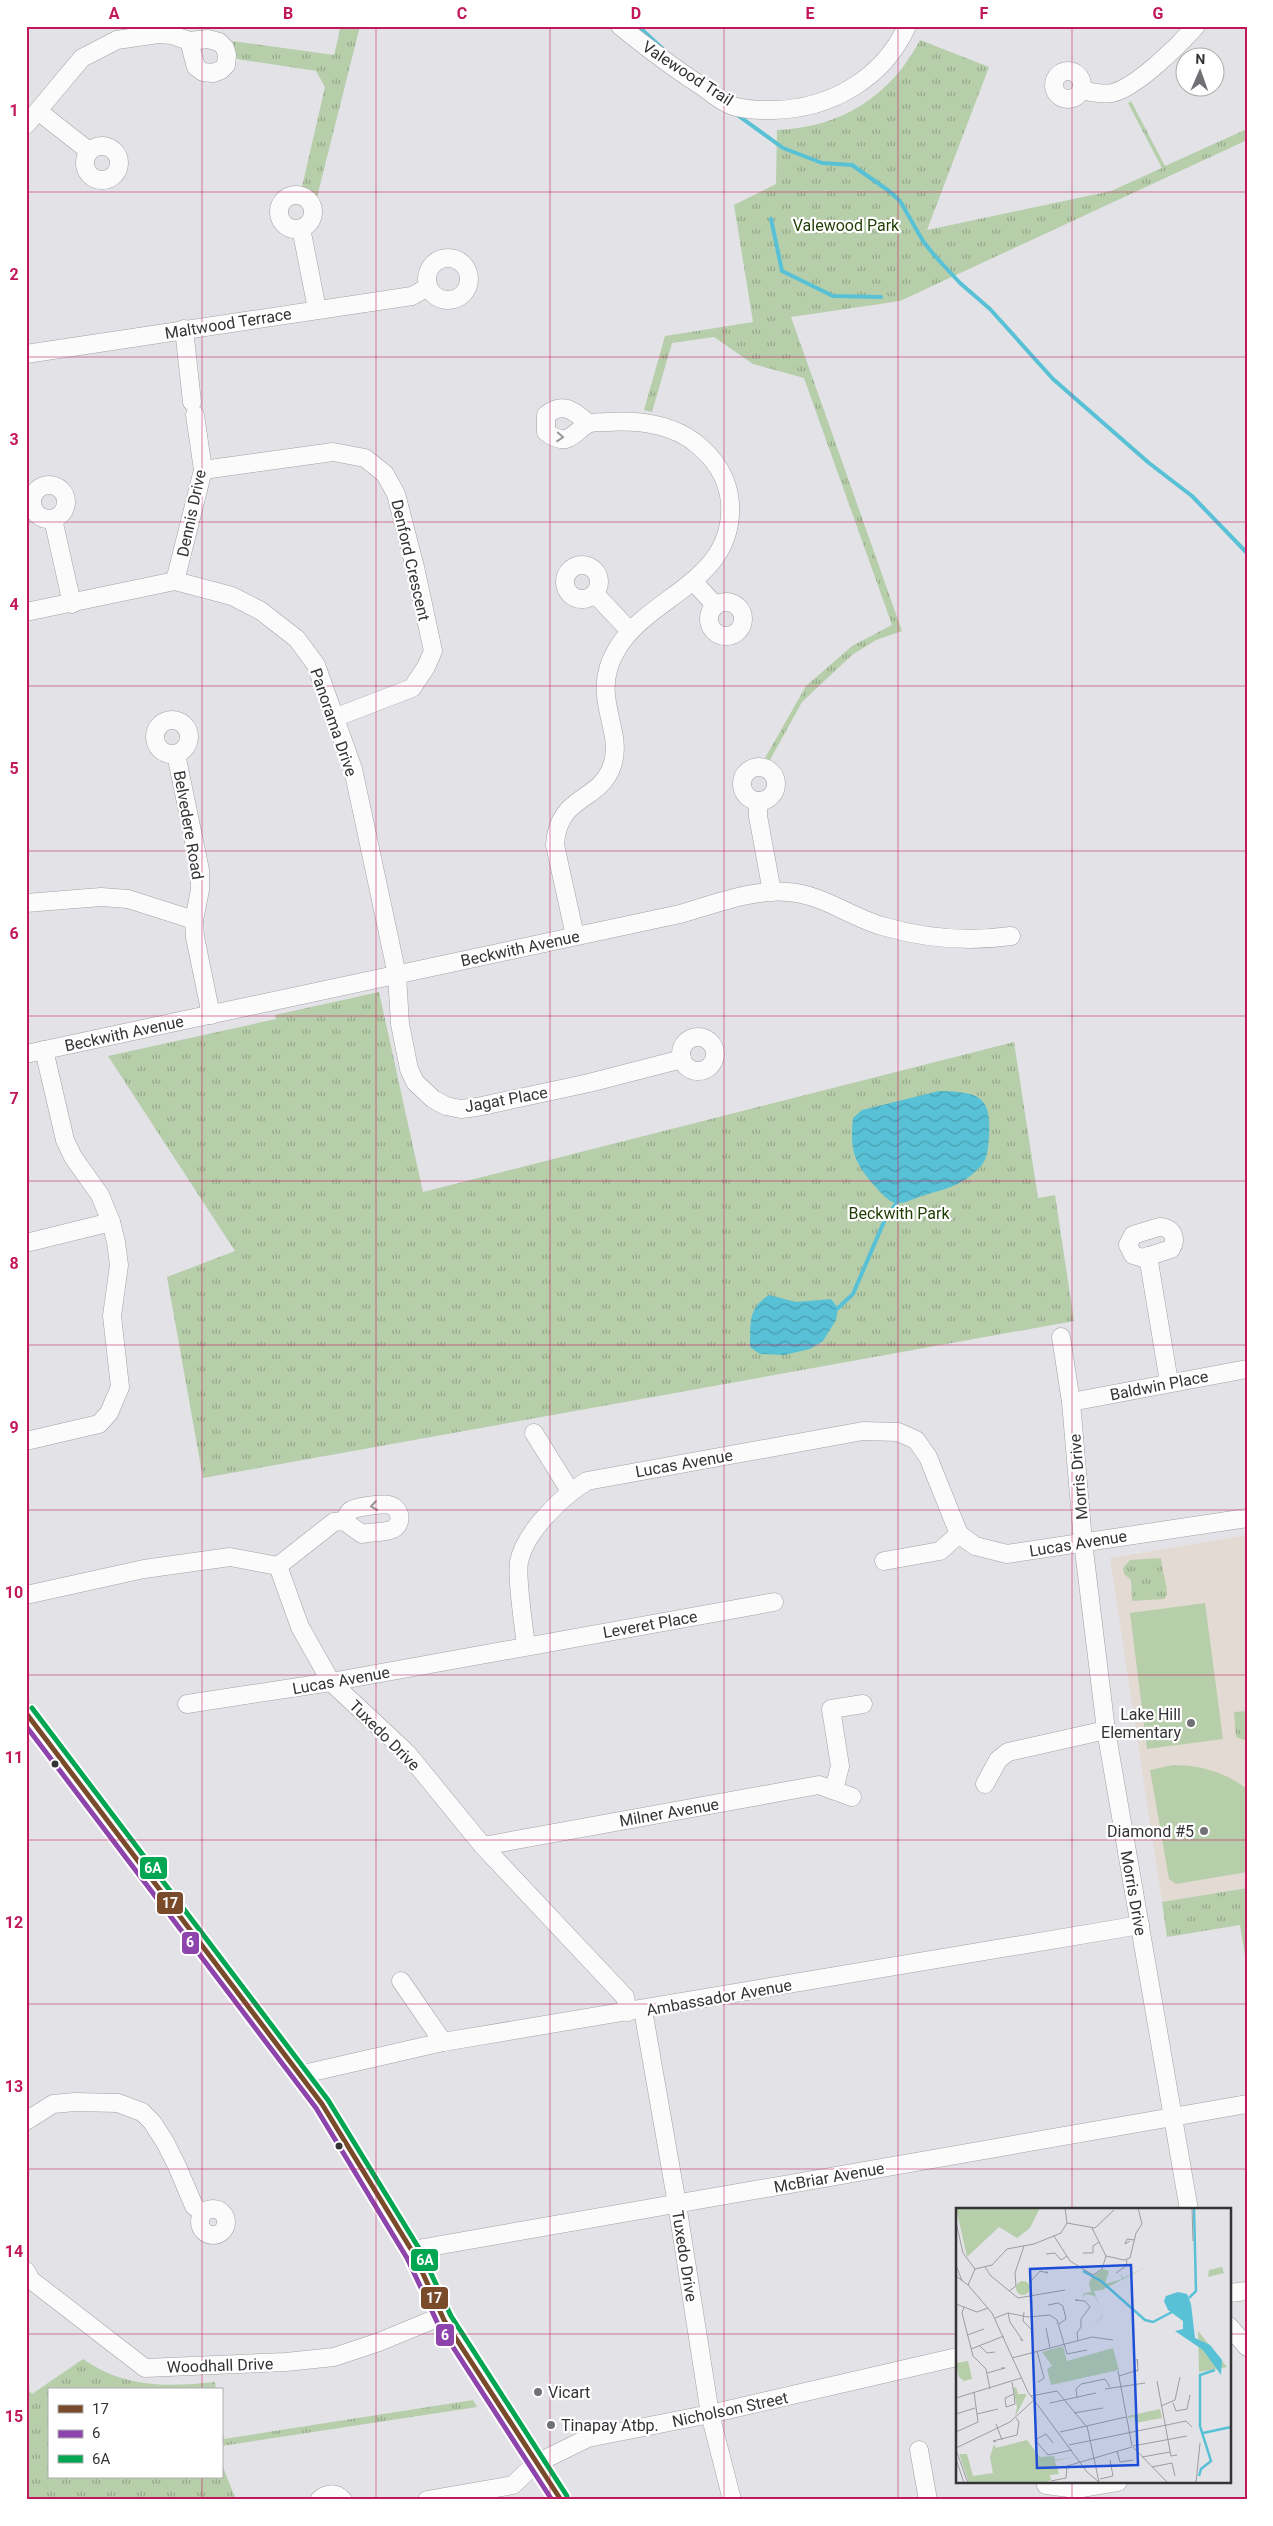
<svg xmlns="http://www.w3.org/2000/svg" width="1273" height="2526" font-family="Roboto,sans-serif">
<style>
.education{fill:#e3dbd3}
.grass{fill:#b7ceaa}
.park{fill:url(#park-tufts)}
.water{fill:url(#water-waves)}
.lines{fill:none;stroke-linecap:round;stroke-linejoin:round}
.stream{stroke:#58c1d6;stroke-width:4}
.minor-casing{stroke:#a2a2a6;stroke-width:19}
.major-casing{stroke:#a2a2a6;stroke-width:22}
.minor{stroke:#fbfbfb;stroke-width:18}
.major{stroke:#fbfbfb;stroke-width:21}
.bus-1-casing{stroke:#fff;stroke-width:9}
.bus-2-casing{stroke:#fff;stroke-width:9}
.bus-3-casing{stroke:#fff;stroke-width:9}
.bus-1{stroke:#7a4b2a;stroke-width:5}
.bus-2{stroke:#8e44ad;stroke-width:5}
.bus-3{stroke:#00a651;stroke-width:5}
.oneway{stroke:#989899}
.grid{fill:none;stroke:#c2185b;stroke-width:1;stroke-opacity:0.55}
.poi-dot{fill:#717175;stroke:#fff;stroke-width:2}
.bus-dot{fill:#343437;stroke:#fff;stroke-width:2}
.labels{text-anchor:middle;stroke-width:4.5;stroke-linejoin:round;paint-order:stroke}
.street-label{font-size:16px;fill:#343437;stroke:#fff}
.park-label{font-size:16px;fill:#1f3d02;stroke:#fff}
.poi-label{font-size:16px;fill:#343437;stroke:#fff;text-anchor:end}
.inset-river{fill:none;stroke:#58c1d6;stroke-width:2.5}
.inset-road{fill:none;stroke:#9c9ca1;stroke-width:1}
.view{fill:#1d4ed8;fill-opacity:0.15;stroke:#1d4ed8;stroke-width:2.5}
.inset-edge{fill:none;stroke:#343437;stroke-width:2.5}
.line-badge{stroke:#fff;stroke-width:2}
.badge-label{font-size:14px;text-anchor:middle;font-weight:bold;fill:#fff}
.neatline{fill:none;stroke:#c2185b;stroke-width:2}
.grid-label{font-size:16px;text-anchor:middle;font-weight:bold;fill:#c2185b}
</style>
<defs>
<pattern id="park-tufts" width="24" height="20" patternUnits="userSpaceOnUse" patternTransform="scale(1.25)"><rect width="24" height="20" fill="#b7ceaa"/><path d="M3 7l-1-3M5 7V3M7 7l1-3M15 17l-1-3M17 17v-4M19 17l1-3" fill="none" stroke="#96a88b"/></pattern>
<pattern id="water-waves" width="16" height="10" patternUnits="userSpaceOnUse" patternTransform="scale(1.25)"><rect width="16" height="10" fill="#58c1d6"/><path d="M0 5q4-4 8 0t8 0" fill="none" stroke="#4a9eae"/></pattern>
</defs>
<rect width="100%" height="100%" fill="#e2e2e7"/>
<polygon class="education" points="1247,1535 1247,1888 1162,1902 1110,1558"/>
<g class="grass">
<polygon points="1205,1603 1223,1739 1147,1749 1130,1613"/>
<path d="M1173 1765C1200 1765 1225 1772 1247 1789V1872L1176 1884 1169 1879 1150 1770Z"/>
</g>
<g class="park">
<polygon points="341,26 360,26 317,197 302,187 325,87 316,71 237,59 232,41 334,55"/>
<path d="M920 40 989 67 927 230 1111 191 1162 168 1128 103 1131 101 1165 166 1247 129V140L900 301 791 317 902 631 876 640 852 655 802 702 770 760 765 758 806 686 852 646 892 625 804 378 753 364 714 337 672 343 652 412 644 410 665 336 753 322 734 205 776 184 777 130C840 128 891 96 920 40Z"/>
<polygon points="379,992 423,1192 1014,1042 1038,1198 1055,1195 1074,1321 203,1478 167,1277 235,1251 108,1056 276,1019 275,1015"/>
<path d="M1161 1558C1162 1572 1167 1582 1167 1595L1164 1599 1132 1601 1131 1580 1124 1574 1123 1568 1130 1560Z"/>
<polygon points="1247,1711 1247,1741 1236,1737 1234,1712"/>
<polygon points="1247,1888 1247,1968 1240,1925 1167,1937 1162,1902"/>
<path d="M83 2359C124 2388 167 2387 215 2382L216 2390H49V2477H221V2462L236 2500H26V2387L32 2394Z"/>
<polygon points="473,2400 477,2407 221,2446 221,2422 224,2439"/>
</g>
<g class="water">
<path d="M939 1091C978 1092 992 1095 989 1137 988 1147 988 1158 981 1166 967 1182 948 1189 928 1194 898 1203 898 1213 873 1184 853 1161 850 1148 853 1118L862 1110Z"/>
<path d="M769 1295 796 1302 831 1299 838 1308 836 1320 823 1341 810 1349 784 1355 760 1354 750 1347C751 1324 747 1309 769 1295Z"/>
</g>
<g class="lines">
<g class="stream">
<polyline points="638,26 664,50"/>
<polyline points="736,114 783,148 822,163 852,165 889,191 900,201 923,241 934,255 960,283 990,309 1053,379 1149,463 1192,496 1247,553"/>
<polyline points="771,219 782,271 833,296 881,297"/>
<polyline points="838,1308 853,1294 886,1217 896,1204"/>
</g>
<g class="minor-casing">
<g id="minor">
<path d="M620 26C646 47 672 67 700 85 709 91 718 99 728 104 740 110 760 110 773 110 830 109 883 79 907 26"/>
<circle cx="1068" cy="85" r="14"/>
<path d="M1081 90C1091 92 1101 95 1112 93 1136 88 1179 45 1196 26"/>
<polyline points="38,111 89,151"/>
<polyline points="26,125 82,58 117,40 158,34 172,35 189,41 208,39 219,42 225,48 227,55 226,65 221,70 213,73 203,72 196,67 189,41"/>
<circle cx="102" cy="163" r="17"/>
<circle cx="296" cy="212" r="17"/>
<polyline points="301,228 317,309"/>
<circle cx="448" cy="279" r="21"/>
<polyline points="184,329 192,402"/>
<polyline points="26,354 412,296 428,287"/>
<polyline points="203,470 333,452 365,458 385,474 396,494 415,567 433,651 426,667 412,688 334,718"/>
<circle cx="49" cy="502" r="17"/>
<polyline points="53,519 72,604"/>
<circle cx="582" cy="582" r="17"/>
<polyline points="175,581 203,470 195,415"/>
<polyline points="693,581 715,605"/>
<polyline points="595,594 630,631"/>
<circle cx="726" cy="619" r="17"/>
<polyline points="26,612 175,581 232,596 261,611 297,639 316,665 353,769 397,975 400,1024 409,1069 415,1082 433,1099 446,1106 461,1109 477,1107 589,1083 682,1059"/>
<circle cx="172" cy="737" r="17"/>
<polyline points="176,754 200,870 200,890 194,920 195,937 211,1015"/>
<circle cx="759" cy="784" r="17"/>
<polyline points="758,801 758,816 772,892"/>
<polyline points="26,903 101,897 128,899 194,920"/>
<path d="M575 936 555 845C558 794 599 803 612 766 625 729 588 697 617 649 649 595 735 582 730 503 728 477 714 457 693 441 668 423 636 420 606 422 601 422 592 422 588 424 580 428 575 436 566 439 558 440 552 437 546 432V415C563 401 574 411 588 423"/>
<circle cx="698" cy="1054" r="17"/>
<path d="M26 1054 680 914C715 904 752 889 788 892 821 894 851 917 882 926 923 938 968 942 1011 936"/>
<path d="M1159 1227C1172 1227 1178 1238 1171 1249L1143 1258 1133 1255 1128 1245 1133 1235Z"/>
<polyline points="26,1243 111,1222"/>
<polyline points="1148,1256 1169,1382"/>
<polyline points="1061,1337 1071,1402 1083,1542 1106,1730 1189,2210"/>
<polyline points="1071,1402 1247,1369"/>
<polyline points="534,1433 570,1491"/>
<polyline points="26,1441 99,1424 109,1413 120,1387 112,1316 119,1265 116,1242 111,1222 100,1195 73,1157 65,1140 44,1050"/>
<polyline points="884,1561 940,1551 959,1534"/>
<path d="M278 1566 334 1522 344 1521 362 1534C370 1532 385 1533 393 1529 404 1523 400 1507 389 1505 384 1503 354 1507 350 1511 348 1513 346 1518 344 1521"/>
<polyline points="26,1595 144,1569 230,1557 278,1566 300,1627 331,1682 407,1753 483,1846 625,1997 628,2012"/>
<path d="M526 1646C524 1627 516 1578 519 1562 525 1532 561 1497 587 1481L863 1431 898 1432 916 1440 928 1457 959 1534 975 1546 1007 1554 1247 1518"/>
<polyline points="187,1704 331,1682 774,1602"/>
<polyline points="985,1784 998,1760 1008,1752 1106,1730"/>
<polyline points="834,1790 840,1766 831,1709 863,1704"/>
<polyline points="483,1846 819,1785 852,1797"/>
<polyline points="401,1981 443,2042"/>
<polyline points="643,2010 677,2204 710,2414 732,2500"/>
<polyline points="299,2075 443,2042 1140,1925"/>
<polyline points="26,2121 53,2104 75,2102 118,2103 142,2112 152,2122 165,2142 177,2166 194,2206 203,2213"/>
<circle cx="213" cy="2222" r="13"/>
<polyline points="412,2250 1247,2104"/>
<polyline points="26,2271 31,2280 145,2368 286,2362 334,2357 379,2342 442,2316"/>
<polyline points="1229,2293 1247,2291"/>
<polyline points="1229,2326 1247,2347"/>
<polyline points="919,2450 928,2500"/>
<polyline points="1045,2482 1046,2485 1077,2489 1118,2482"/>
<path d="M319 2500C326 2493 335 2492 343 2500"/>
<polyline points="427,2500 513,2485 535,2464 588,2438 710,2414 957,2357"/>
</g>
</g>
<g class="major-casing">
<polyline id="major" points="26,1713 322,2104 414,2254 444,2320 561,2500"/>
</g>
<use href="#minor" class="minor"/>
<use href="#major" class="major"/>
<g class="bus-1-casing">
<polyline id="bus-1" points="26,1713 322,2104 414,2254 444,2320 561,2500"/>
</g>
<g class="bus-2-casing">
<polyline id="bus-2" points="26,1726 316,2108 407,2258 438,2324 552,2500"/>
</g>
<g class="bus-3-casing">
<polyline id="bus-3" points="32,1708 328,2100 420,2250 451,2316 567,2496"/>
</g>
<use href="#bus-1" class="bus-1"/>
<use href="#bus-2" class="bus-2"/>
<use href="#bus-3" class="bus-3"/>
</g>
<defs><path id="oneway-chevron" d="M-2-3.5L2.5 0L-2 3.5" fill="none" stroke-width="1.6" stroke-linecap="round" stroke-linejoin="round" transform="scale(1.25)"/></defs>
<g class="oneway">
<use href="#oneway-chevron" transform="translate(560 437) rotate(4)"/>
<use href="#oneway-chevron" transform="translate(374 1506) rotate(172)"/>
</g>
<path class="grid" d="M202 26V2390M376 26V2500M550 26V2500M724 26V2500M898 26V2500M1072 26V2210M26 192H1247M26 357H1247M26 522H1247M26 686H1247M26 851H1247M26 1016H1247M26 1181H1247M26 1345H1247M26 1510H1247M26 1675H1247M26 1840H1247M26 2004H1247M26 2169H1247M26 2334H957M1229 2334H1247M202 2477V2500M1072 2482V2500"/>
<g class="poi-dot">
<circle cx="1191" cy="1723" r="5"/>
<circle cx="1204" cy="1831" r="5"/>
<circle cx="538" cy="2392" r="5"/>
<circle cx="551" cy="2425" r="5"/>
</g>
<g class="bus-dot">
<circle cx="55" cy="1764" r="4.5"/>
<circle cx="339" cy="2146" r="4.5"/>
</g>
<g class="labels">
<g class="street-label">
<text transform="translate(688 73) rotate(33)" y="6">Valewood Trail</text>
<text transform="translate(228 323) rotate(-9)" y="6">Maltwood Terrace</text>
<text transform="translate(191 513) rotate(-78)" y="6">Dennis Drive</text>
<text transform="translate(411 560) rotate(77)" y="6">Denford Crescent</text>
<text transform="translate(334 722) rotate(71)" y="6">Panorama Drive</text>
<text transform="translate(189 825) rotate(80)" y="6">Belvedere Road</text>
<text transform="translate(520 948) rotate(-12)" y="6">Beckwith Avenue</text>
<text transform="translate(124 1033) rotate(-12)" y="6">Beckwith Avenue</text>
<text transform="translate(506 1099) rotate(-10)" y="6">Jagat Place</text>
<text transform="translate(1159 1385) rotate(-11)" y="6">Baldwin Place</text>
<text transform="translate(684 1463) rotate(-10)" y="6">Lucas Avenue</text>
<text transform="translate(1078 1477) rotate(-95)" y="6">Morris Drive</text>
<text transform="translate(1078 1543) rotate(-9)" y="6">Lucas Avenue</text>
<text transform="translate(650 1624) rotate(-10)" y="6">Leveret Place</text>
<text transform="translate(341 1680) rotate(-10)" y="6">Lucas Avenue</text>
<text transform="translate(385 1735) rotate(45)" y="6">Tuxedo Drive</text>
<text transform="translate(669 1812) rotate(-10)" y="6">Milner Avenue</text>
<text transform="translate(1134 1893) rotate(80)" y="6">Morris Drive</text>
<text transform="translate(719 1997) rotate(-10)" y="6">Ambassador Avenue</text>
<text transform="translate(829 2177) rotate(-10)" y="6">McBriar Avenue</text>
<text transform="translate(685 2256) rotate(81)" y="6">Tuxedo Drive</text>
<text transform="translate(220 2365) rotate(-2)" y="6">Woodhall Drive</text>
<text transform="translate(730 2409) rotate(-12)" y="6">Nicholson Street</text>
</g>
<g class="park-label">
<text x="846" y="231">Valewood Park</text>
<text x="899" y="1219">Beckwith Park</text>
</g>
<g class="poi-label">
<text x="1181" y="1720">Lake Hill<tspan x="1181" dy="18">Elementary</tspan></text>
<text x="1194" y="1837">Diamond #5</text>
<text x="548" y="2398" text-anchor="start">Vicart</text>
<text x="561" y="2431" text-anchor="start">Tinapay Atbp.</text>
</g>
</g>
<g transform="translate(956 2208)">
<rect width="275" height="275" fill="#e2e2e7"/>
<path d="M266 59 268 65 252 69 253 62Z" fill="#b7ceaa"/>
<path d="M0 0H84L74 20 61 30 43 19 11 49ZM191 59 146 82 138 83 147 108 137 118 147 107 139 88 129 86 126 91 128 85 135 84 133 75 136 69 147 61 153 63 149 76 166 71 164 65 167 70ZM60 80a7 7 0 1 1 14 0a7 7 0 1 1-14 0ZM242 123 271 159 243 164ZM107 138 111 153 157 140 163 162 95 177 91 161 96 158 86 144ZM12 153 16 171 8 173 3 169 0 155ZM60 179 62 186H71L59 209 61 199 57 180ZM204 201 206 210 179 215 178 209 172 210V208ZM71 232 84 249 98 248 99 252 119 249 99 253 103 266 94 267 95 272 90 275H13L3 246H11L17 268 37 265 34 249 38 236 40 240Z" fill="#b7ceaa"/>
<path d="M222 84 231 86 235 96 239 130 254 137 266 152 265 167 247 142 219 123 227 121V113L212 102 208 93 210 88Z" fill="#58c1d6"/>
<path class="inset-river" d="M127 63 145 73 189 112 197 114 216 104M233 90 240 83 238 0M247 225 275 219M243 268 245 261 255 253 244 218V167L259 162"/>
<path class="inset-road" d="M236 0 237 33M0 14 7 45 19 61 12 77M111 15 139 20 158 2M98 28 114 53 137 67 146 61 150 48 136 20M174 33 169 36 171 31 178 32M127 45H137V38L143 34M90 46 99 45 105 52 111 48M150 48 168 52 174 50 180 25 186 16 182 0M0 57 6 73M29 59 35 68 62 90 109 82M19 61 36 57 51 41 78 36 105 25 111 15 109 0M160 65 170 58 171 52M0 68 12 77 36 105 72 184 131 264 144 275M53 83 60 78 59 65 68 38M74 89 75 73 84 63 92 65 90 63M122 92H119L129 93 134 99 125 111V119L121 125 122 133M0 96 21 104 32 100M92 97 102 95 107 98 110 111 103 116M8 99 6 105 17 148 30 161 34 181M68 104 67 113 76 122M52 105 54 114 67 133 64 131M39 110 52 105 72 109 94 107 101 112 111 146 131 142M90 120 94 140M11 127 28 121M23 137 31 145 39 144M15 141 48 128M81 143 88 170 82 174M56 150 136 129 157 132M182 156 181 151 182 162M162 163 176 238M31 165 49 160H45M163 168 182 162 181 164M201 173 215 248 221 247M56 174 58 186 59 196 50 199 49 190 58 186M149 181 189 175M75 188 101 183 130 218M121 189 120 181 125 176 149 171 154 179M0 190 65 170M94 195 140 185M217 195 220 203 231 201 234 187M205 198 219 192 224 169M118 205 147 200M0 206 19 200M21 206 42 201M40 216 46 232M131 218 143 274M0 224 22 214 18 184M104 224 170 209M40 234 37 233 61 227 63 214 60 210M97 235 90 226 79 232 92 247 116 242M113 237 230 213 236 219M177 238 231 228M177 239 212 275M0 240 54 214 78 192M0 242 12 275M161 243 164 254 177 252M186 249 214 244M0 251 8 275M196 259 216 255 219 268M110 270 111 258 176 239M144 271 157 268 154 252M95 273 110 270M240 275 244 235"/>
<path class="view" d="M175 57 182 257 81 260 74 61Z"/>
<rect width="275" height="275" class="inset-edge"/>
</g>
<g class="line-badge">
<rect x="139" y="1856" width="29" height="24" rx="5" fill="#00a651"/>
<rect x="156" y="1891" width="28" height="24" rx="5" fill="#7a4b2a"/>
<rect x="181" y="1931" width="19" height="24" rx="5" fill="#8e44ad"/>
<rect x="410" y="2248" width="29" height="24" rx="5" fill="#00a651"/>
<rect x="420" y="2286" width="29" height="24" rx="5" fill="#7a4b2a"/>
<rect x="435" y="2323" width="20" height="24" rx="5" fill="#8e44ad"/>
</g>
<g class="badge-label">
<text x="153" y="1873">6A</text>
<text x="170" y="1908">17</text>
<text x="190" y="1947">6</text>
<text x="425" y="2265">6A</text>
<text x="434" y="2303">17</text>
<text x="445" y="2340">6</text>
</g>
<rect width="1273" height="2526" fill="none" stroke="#ffffff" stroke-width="55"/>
<rect x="48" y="2388" width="175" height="90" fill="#ffffff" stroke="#aeaeaf"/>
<rect x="58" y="2405" width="25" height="8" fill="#7a4b2a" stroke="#aeaeaf"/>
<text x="92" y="2414" font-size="15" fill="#343437">17</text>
<rect x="58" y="2430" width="25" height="8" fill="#8e44ad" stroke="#aeaeaf"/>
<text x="92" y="2438" font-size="15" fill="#343437">6</text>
<rect x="58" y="2455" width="25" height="8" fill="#00a651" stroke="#aeaeaf"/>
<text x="92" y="2464" font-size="15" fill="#343437">6A</text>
<g transform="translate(1200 72) rotate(2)"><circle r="24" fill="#ffffff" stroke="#aeaeaf"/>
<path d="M0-4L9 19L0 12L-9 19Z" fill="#717175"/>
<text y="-8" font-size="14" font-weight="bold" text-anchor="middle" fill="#343437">N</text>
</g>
<rect x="28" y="28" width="1218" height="2470" class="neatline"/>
<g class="grid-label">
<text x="114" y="19">A</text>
<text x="288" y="19">B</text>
<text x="462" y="19">C</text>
<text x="636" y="19">D</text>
<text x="810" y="19">E</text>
<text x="984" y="19">F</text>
<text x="1158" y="19">G</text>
<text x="14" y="116">1</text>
<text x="14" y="280">2</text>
<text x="14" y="445">3</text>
<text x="14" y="610">4</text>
<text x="14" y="774">5</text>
<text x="14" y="939">6</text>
<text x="14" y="1104">7</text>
<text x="14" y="1269">8</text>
<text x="14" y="1433">9</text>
<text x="14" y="1598">10</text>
<text x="14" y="1763">11</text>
<text x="14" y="1928">12</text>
<text x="14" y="2092">13</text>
<text x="14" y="2257">14</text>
<text x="14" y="2422">15</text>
</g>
</svg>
